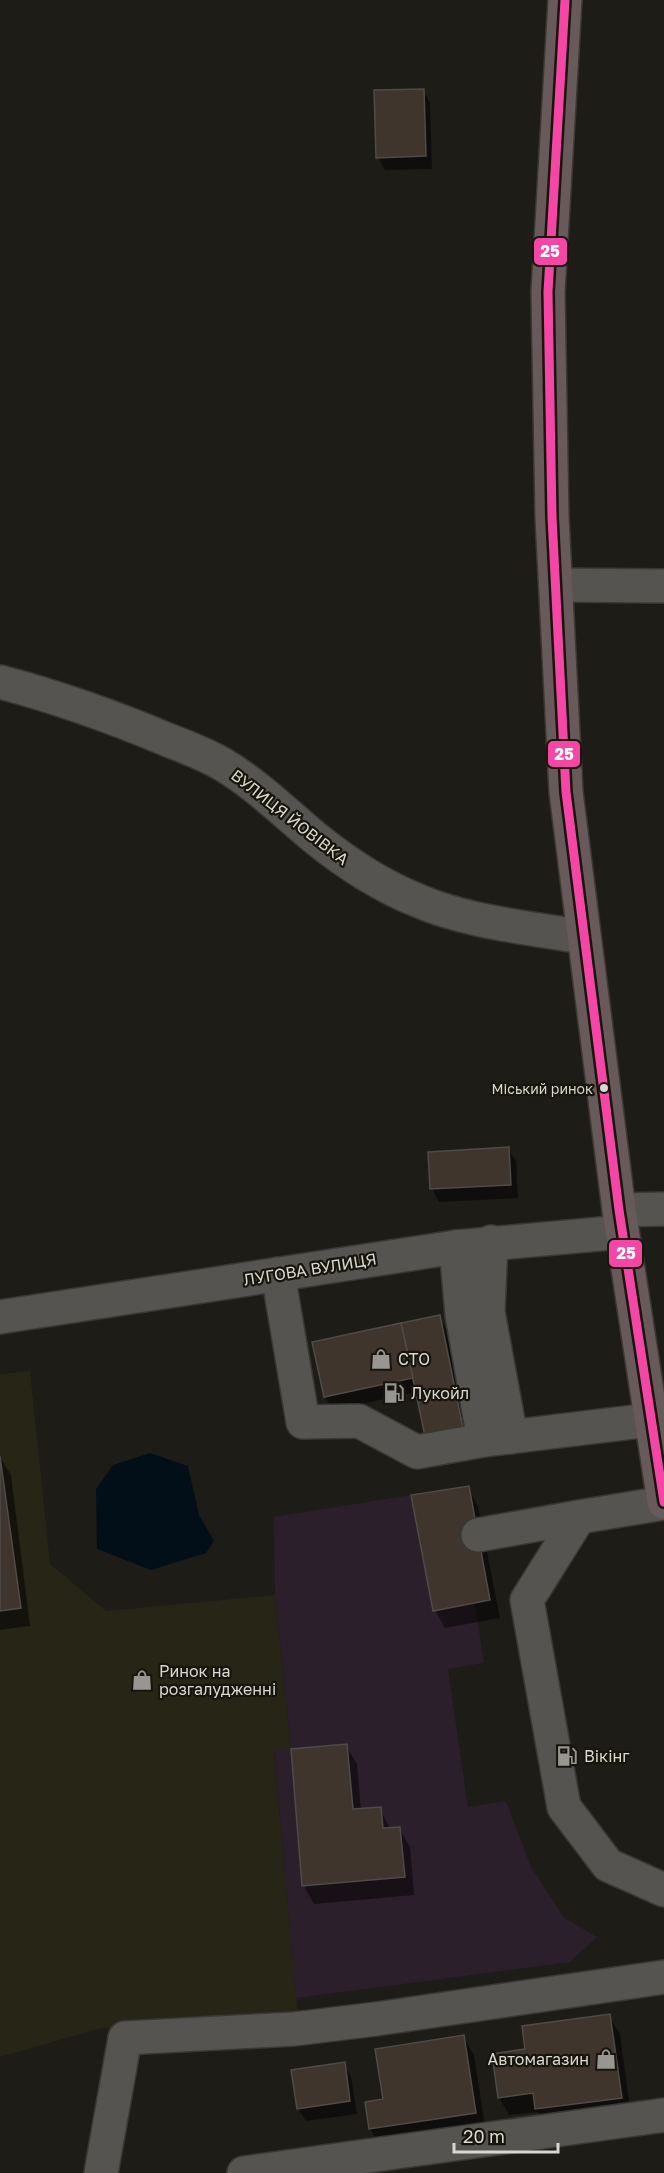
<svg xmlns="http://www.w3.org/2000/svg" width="664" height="2173" font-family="'Golos Text',sans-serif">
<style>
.built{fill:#272516}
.industrial{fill:#2b1f2b}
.water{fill:#030f18}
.shadow{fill:#0007}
.building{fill:#3f352d;stroke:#4e4b48;stroke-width:1.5}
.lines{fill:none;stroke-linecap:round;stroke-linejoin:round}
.minor-casing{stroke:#393834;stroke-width:36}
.highway-casing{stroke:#393834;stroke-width:36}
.minor{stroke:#555451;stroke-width:33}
.highway{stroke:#68595a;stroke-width:33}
.bus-1-casing{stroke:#17150c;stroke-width:14}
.bus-1{stroke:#f346a5;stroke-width:9}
.bus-dot{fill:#d8d7d1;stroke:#17150c;stroke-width:2}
.labels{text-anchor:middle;stroke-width:4.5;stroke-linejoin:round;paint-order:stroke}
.bus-label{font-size:14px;fill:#d8d7d1;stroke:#17150c;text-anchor:end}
.street-label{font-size:16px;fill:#d8d7d1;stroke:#17150c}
.poi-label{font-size:16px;fill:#d8d7d1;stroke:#17150c;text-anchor:start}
.line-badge{stroke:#17150c;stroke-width:2}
.badge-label{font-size:16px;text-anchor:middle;font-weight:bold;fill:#fff}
</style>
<rect width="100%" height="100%" fill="#1d1c17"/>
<polygon class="built" points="30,1371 50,1564 106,1611 275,1595 291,1749 274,1751 298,2018 102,2028 0,2057 0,1374"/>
<polygon class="industrial" points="411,1495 433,1610 475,1603 484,1663 448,1669 468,1807 506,1801 531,1867 564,1918 597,1937 570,1962 296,1998 274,1750 291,1749 275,1595 274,1517"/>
<polygon class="water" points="150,1453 188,1466 199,1515 214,1541 206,1553 151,1570 97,1549 96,1489 113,1465"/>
<g class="shadow">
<polygon points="423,90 430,103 432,169 385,170 378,157"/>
<polygon points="508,1149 516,1161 518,1198 439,1202 432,1189"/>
<polygon points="439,1316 446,1329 469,1441 417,1392 333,1410 325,1397 314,1343"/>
<polygon points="0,1457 11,1475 30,1626 0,1630"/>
<polygon points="468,1488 478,1506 500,1618 445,1628 435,1610"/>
<polygon points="346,1746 357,1764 361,1810 380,1808 390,1829 399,1828 410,1847 414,1895 314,1904 304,1886"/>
<polygon points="609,2016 620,2034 631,2116 547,2127 538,2112 509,2115 499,2097 527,2050"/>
<polygon points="463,2037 474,2055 486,2131 381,2147 370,2129 384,2100"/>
<polygon points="344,2064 351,2077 357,2114 306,2121 298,2108"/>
</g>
<g class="building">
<polygon points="424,89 426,156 376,158 374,90"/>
<polygon points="509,1147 511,1185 430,1189 428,1152"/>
<polygon points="440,1315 463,1428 425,1436 401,1323"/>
<polygon points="401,1323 413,1378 324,1397 312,1342"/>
<polygon points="0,1456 21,1608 0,1611"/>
<polygon points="469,1486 490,1600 433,1611 411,1495"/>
<polygon points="347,1744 353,1809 381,1807 383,1828 400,1827 405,1877 302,1886 291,1749"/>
<polygon points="610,2014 622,2098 535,2109 533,2093 498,2098 492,2054 525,2049 522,2026"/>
<polygon points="464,2035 476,2113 369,2129 365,2102 383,2099 375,2049"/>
<polygon points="345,2062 350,2101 297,2109 291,2070"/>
</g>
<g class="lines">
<g class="minor-casing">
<g id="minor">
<polyline points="556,585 664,586"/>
<path d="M0 682C57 697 113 717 168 740 186 747 205 754 222 764 256 784 284 812 314 837 346 863 381 886 419 901 467 922 531 928 583 937"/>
<polyline points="619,1210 664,1209"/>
<polyline points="491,1242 488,1312 511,1437"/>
<polyline points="456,1247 462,1315 484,1440 650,1420"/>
<polyline points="278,1274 303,1422 359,1421 417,1452 484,1440"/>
<polyline points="0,1317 456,1247 622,1232"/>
<polyline points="664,1503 579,1517 527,1600 564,1807 608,1865 664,1890"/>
<polyline points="478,1535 579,1517"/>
<polyline points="101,2173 125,2038 294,2029 376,2019 664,1977"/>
<polyline points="244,2173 664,2115"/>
</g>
</g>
<g class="highway-casing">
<polyline id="highway" points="565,0 548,292 552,517 566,792 619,1210 664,1502"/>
</g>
<use href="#minor" class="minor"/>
<use href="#highway" class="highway"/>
<g class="bus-1-casing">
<polyline id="bus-1" points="565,0 548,292 552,517 566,792 619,1210 664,1502"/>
</g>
<use href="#bus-1" class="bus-1"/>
</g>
<defs>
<g id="shop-bare" transform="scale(1.62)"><path d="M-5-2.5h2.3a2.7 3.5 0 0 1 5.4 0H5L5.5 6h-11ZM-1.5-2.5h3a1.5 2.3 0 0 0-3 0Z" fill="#979690" stroke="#17150c" stroke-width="2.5" paint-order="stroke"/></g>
<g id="fuel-bare" transform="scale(1.62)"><path d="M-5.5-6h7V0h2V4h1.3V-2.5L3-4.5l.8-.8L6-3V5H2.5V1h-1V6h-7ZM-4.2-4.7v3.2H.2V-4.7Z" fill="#979690" stroke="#17150c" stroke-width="2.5" paint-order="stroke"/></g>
</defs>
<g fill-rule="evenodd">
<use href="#shop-bare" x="381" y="1359"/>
<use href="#fuel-bare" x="394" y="1393"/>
<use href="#shop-bare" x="142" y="1680"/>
<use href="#fuel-bare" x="567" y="1756"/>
<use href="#shop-bare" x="606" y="2059"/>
</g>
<circle class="bus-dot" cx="604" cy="1088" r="5"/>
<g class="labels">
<g class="bus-label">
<text x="593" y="1094">Міський ринок</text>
</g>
<g class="street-label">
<text transform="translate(290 817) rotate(38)" y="6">ВУЛИЦЯ ЙОВІВКА</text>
<text transform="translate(310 1269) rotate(-9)" y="6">ЛУГОВА ВУЛИЦЯ</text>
</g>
<g class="poi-label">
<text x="398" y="1365">СТО</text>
<text x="411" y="1399">Лукойл</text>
<text x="159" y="1677">Ринок на<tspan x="159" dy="18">розгалудженні</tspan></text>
<text x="584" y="1762">Вікінг</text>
<text x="589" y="2065" text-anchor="end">Автомагазин</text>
</g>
</g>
<g class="line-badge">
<rect x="533" y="237" width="35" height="29" rx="6" fill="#f346a5"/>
<rect x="547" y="740" width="34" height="28" rx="6" fill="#f346a5"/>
<rect x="608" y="1239" width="35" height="29" rx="6" fill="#f346a5"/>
</g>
<g class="badge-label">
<text x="550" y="257">25</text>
<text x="564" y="760">25</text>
<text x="626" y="1259">25</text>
</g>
<path d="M454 2143v9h104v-9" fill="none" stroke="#d8d7d1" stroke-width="3"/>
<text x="463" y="2143" font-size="18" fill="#d8d7d1" stroke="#17150c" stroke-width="4.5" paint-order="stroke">20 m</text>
</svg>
